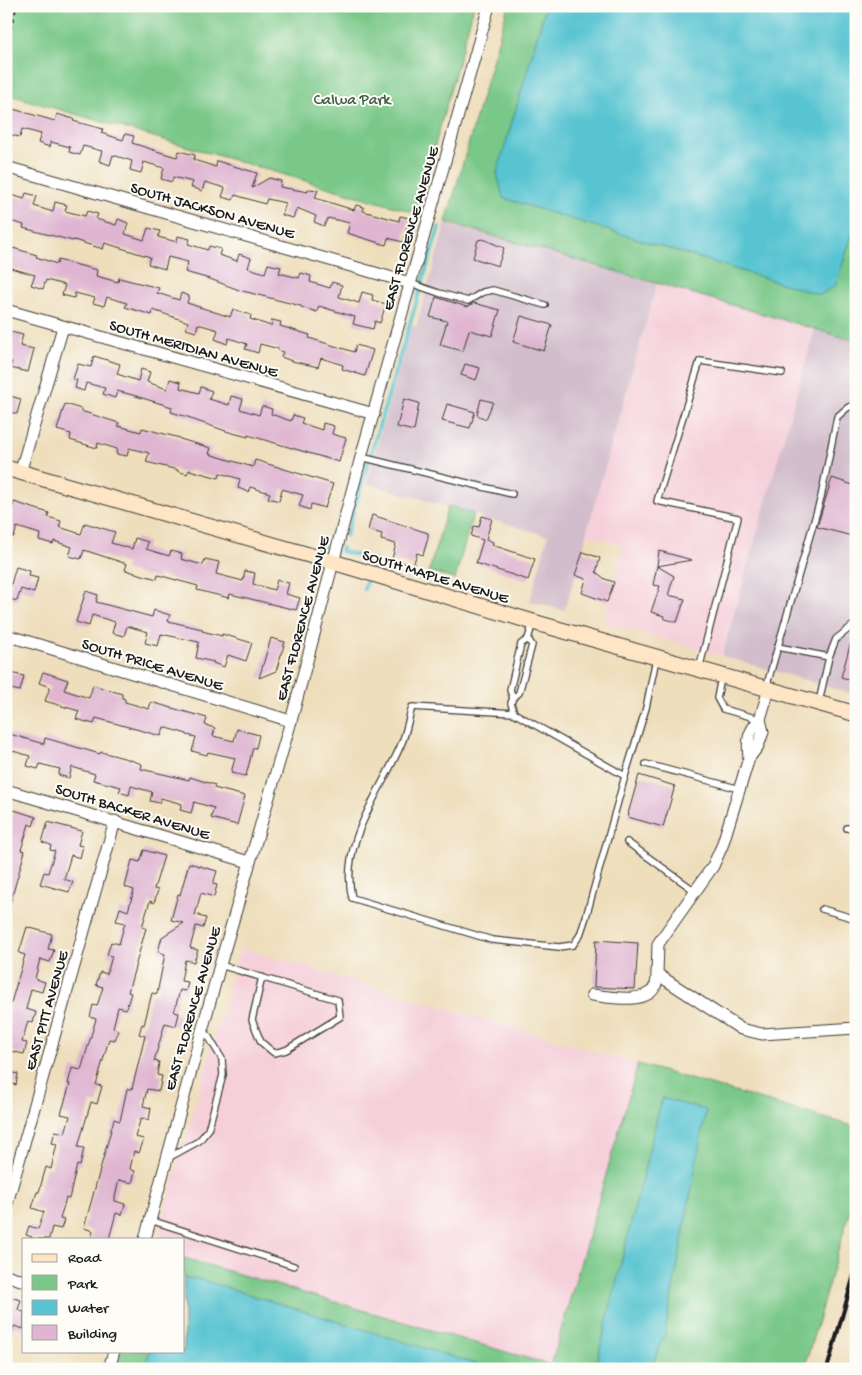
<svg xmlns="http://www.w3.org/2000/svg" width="862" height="1375" font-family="'Gochi Hand',sans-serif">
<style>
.built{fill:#f5cfda}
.industrial{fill:#d1bdcb}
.green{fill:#79c888;stroke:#4a7252}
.water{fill:#58c4d1;stroke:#3a7076}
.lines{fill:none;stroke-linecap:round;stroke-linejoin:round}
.stream{stroke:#58c4d1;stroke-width:4}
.building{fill:#dfb5d1}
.lane-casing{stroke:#3c3934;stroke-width:8}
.street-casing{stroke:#3c3934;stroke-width:13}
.secondary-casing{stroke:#3c3934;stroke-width:17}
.path{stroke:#3c3934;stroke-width:2;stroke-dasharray:4 4;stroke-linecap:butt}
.lane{stroke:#fff;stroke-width:5.5}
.street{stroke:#fff;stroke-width:11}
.secondary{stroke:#fde5c5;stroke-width:15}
.rail{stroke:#1c1c1c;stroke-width:4}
.labels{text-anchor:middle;stroke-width:4;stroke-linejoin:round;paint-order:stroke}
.park-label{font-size:16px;fill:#416147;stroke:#fdfcf7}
.street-label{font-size:16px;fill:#1c1c1c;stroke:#fdfcf7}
</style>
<rect width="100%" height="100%" fill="#fdfcf7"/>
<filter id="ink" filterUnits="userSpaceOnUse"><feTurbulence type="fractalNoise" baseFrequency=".02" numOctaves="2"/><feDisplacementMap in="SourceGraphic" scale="10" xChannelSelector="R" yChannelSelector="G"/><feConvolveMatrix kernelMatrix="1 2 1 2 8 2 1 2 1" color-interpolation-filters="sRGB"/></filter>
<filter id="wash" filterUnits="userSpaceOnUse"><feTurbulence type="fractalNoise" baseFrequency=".0096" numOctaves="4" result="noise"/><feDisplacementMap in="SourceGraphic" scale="20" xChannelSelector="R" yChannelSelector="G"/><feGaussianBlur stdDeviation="1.12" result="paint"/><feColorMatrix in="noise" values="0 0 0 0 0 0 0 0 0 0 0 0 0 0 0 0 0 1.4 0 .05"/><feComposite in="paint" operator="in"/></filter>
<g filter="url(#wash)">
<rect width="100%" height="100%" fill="#eedebc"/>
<g class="built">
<polygon points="657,283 815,329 722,656 603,622 624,545 586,534"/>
<polygon points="240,948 638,1064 551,1365 184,1258 184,1239 157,1239"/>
</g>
<g class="industrial">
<polygon points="446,222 657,283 586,534 583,552 564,610 530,601 548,536 366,483 411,326 416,327"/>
<polygon points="815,329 856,341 856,695 722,656"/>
</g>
<g class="green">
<polygon points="6,6 474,6 416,213 6,94"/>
<polygon points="508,6 856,6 856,341 446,222"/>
<polygon points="448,506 473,514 455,579 429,571"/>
<polygon points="638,1064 856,1127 856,1189 804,1369 114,1369 119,1351 184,1351 184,1258 551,1365"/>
</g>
<g class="water">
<polygon points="546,6 856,8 856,222 836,285 820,295 503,198 497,173"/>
<polygon points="662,1098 706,1110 665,1333 650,1369 595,1369"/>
<polygon points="184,1278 199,1279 492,1369 145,1369 149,1351 184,1351"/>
</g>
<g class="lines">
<g class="stream">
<polyline points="346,536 439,227"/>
<polyline points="342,548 341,551 373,560 370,569"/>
<polyline points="316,554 320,545 334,549"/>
<polyline points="309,575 314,561"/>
<polyline points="364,589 368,576"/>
</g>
</g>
<g id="blocks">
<g class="building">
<polygon points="6,107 55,121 57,114 74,119 73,121 103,129 101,133 123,140 125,134 134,136 132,143 163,153 177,157 179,151 195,155 194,160 216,167 217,161 257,173 252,188 269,178 281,181 280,187 308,192 308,189 318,190 315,198 354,210 356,205 364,207 363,211 399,221 400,216 409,218 403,242 388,238 386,245 347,233 350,223 328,218 324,226 314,222 316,216 297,208 293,218 282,215 286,203 267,199 265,204 235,195 233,200 222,197 225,188 205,182 202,191 191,187 193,182 173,177 172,182 161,179 164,168 144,162 141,173 130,170 132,161 113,155 110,165 99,161 102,151 83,146 80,155 69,152 70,147 51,142 50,147 38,143 41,134 22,129 20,137 6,134"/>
<polygon points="6,193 24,199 26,193 37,196 34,206 53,212 55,202 67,205 65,211 85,216 87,211 98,214 96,219 116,225 118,219 128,223 125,234 144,240 148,228 160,231 158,237 177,242 178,236 190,239 188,244 208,250 209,246 221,249 219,255 237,261 239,254 251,258 248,268 265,273 268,264 281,267 279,273 299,278 301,273 311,276 310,282 330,288 332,282 342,285 339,297 359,303 362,292 373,295 372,300 386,304 380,323 375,321 373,329 353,324 355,317 319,306 317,312 301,307 301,306 239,290 210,279 185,272 188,262 168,257 165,269 148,264 150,257 105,243 103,249 74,240 73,241 23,228 24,225 6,220"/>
<polygon points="483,239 504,248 498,266 473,258 478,240"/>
<polygon points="13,248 37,255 36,257 57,264 58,260 97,270 96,276 118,282 119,278 159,288 157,293 179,300 181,293 189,296 187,303 230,317 233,309 251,315 250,319 271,326 272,320 281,322 280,326 310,335 309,338 354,352 356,345 373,350 365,376 342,369 343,365 321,358 318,367 292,361 281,357 283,352 278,350 279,349 260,344 258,353 245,349 247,344 229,338 227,344 215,339 218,330 198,324 196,332 186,329 188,322 153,310 152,315 125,307 127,303 107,297 104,306 93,303 95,298 75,293 74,298 62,295 65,285 46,280 43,289 31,285 35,275 7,267"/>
<polygon points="436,297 467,307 474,303 500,310 492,336 469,330 463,351 440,345 447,321 430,317"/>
<polygon points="521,316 552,325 544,351 513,342"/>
<polygon points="11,332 23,335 20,346 34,349 28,372 10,368 12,362 6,360 6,350"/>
<polygon points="94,356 120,364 117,374 138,381 141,369 150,372 147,382 167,389 170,379 181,382 180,388 199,393 201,387 212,391 209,399 229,405 231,396 243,399 240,409 259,415 262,406 272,409 271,414 291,421 293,415 303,418 301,423 322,430 323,423 334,426 332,434 346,438 339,462 248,435 248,437 229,432 191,419 191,418 171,412 172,407 129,394 117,391 115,398 103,394 105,388 86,383 84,391 75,388 77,380 73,379 78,364 91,367"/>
<polygon points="465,364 480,368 476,380 461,375"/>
<polygon points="6,395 21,399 17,414 6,411"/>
<polygon points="404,399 419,403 414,431 397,427"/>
<polygon points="481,399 493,402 486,419 477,415"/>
<polygon points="65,404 81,409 81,411 119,423 118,426 141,432 142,428 180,438 180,439 211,448 209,454 253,467 255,460 333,484 325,508 311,504 310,510 299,506 303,495 282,489 279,501 268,498 270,493 250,487 249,492 238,488 240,479 220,473 219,478 189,470 187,474 177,471 178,470 146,462 149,453 129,448 127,456 116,454 117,449 98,443 97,448 70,440 71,434 57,430"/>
<polygon points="447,404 475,412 470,428 442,421"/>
<polygon points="832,478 856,486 856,537 817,527"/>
<polygon points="14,502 49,513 48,517 61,521 59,527 81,534 85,523 115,532 111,543 132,549 135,538 148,542 146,549 169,556 171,551 182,554 181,559 203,565 205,559 219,562 216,574 243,581 245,571 255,573 253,584 274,590 277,580 289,583 286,594 300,598 296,610 230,594 229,598 197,590 198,586 158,575 157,579 125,570 127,564 84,550 81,559 69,556 72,547 54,541 53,544 39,540 40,534 17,527 14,537 6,534 6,511 11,512"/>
<polygon points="372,515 428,533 428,538 423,555 417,553 413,566 392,559 396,544 381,540 382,534 368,530"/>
<polygon points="482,516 492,519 486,539 493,542 492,545 535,559 528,580 476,563 483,540 471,536 474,526 479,527"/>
<polygon points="659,551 692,560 657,566"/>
<polygon points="583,552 600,558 596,572 605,579 614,582 607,602 582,593 586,579 575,575"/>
<polygon points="657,566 674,576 668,595 685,599 677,622 665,619 664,616 651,612 660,586 653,585"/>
<polygon points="16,567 30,571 29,576 38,578 34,593 21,589 17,601 7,598"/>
<polygon points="86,591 98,595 96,602 152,617 154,610 170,615 168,621 202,629 202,631 222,636 222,634 252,643 246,661 228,655 224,667 213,663 214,662 196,658 199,642 161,634 158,646 145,643 148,632 127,626 124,636 112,633 115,622 92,615 89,626 76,622"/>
<polygon points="853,635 856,635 856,681 841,677"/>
<polygon points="271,638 285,642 276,671 259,678"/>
<polygon points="6,672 24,676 20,691 6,688"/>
<polygon points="43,672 68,680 64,690 89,698 93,685 122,694 122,698 125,699 125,702 149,709 151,702 207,718 205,725 215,728 213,736 234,741 237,729 259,735 256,748 253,748 246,776 231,773 235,758 208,752 207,755 192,751 196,737 187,735 187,734 164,727 161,736 96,718 94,724 76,719 79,711 45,701 50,687 39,683"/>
<polygon points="6,733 44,744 45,738 100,754 101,752 124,758 142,764 141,769 189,780 190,777 215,785 214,788 245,796 237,825 211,818 214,808 194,802 191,813 180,810 182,804 161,798 159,803 150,801 152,792 131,786 129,795 119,792 121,787 93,780 95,774 72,767 69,778 58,775 60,769 40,764 38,769 27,766 30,756 6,749"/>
<polygon points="639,775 675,786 663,827 628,817 629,814 628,814"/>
<polygon points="14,810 36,817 33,826 29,824 21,850 25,851 9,907 6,906 6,824 9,825"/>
<polygon points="48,822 82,831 78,845 83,846 80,858 71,855 64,879 73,882 69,892 40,884 44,872 48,873 55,851 50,850 51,845 42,842"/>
<polygon points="144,850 164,856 154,889 158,890 154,903 150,901 142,927 146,928 128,992 131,993 126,1009 118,1007 113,1028 118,1030 115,1040 109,1039 96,1085 102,1086 97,1104 91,1102 78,1147 84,1148 80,1166 77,1165 69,1199 66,1198 60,1219 64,1220 61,1229 52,1227 49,1239 31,1239 32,1237 26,1235 29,1226 38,1229 44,1212 32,1208 37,1192 39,1192 46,1167 51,1169 57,1144 52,1143 55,1131 65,1133 70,1116 61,1114 70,1084 68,1084 72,1068 81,1070 96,1019 90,1017 93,1005 97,1006 103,987 96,985 100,972 107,974 112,956 107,955 111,942 119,944 125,923 116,921 120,908 128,911 134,890 125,887 132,860 140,862"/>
<polygon points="189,863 217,871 213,884 217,885 214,897 201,893 195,915 199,914 199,916 206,918 203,928 196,926 190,948 198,950 194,962 185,960 181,981 188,982 186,991 180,990 174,1012 179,1013 176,1026 165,1023 154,1061 159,1062 157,1075 162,1076 159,1091 147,1089 143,1106 151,1108 149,1120 141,1118 135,1137 144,1139 139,1153 134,1151 130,1169 135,1171 132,1183 119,1180 115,1197 115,1201 125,1204 122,1215 116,1213 109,1239 91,1239 93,1231 84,1228 114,1119 120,1121 127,1089 132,1089 145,1036 139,1034 142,1024 144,1025 152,993 157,994 165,954 158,952 162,937 184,923 171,920 178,894 180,895"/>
<polygon points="27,927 52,934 48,949 54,950 50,962 40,959 35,979 45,982 42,992 31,989 26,1009 36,1012 33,1023 28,1021 22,1042 27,1043 24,1054 6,1050 6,1020 25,955 19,953"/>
<polygon points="596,940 638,943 635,989 594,987"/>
<polygon points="6,1071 18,1074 16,1085 6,1082"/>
<polygon points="10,1297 21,1300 18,1310 24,1312 24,1329 14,1326 8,1344 6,1344 6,1310"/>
</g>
</g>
</g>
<g filter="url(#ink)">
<use href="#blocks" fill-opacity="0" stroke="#3c3934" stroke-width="1"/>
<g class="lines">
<g class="lane-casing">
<g id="lane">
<polyline points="410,283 439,293 468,301 483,292 493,290 545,305"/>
<polyline points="361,457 512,494"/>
<polyline points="533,622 528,639 521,644 510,690 513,698 511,703 514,713 625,776"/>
<polyline points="778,647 829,657"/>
<polyline points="699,669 738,518 657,501 700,361 782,373"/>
<polyline points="721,678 717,698 723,709 759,719"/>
<polyline points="766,688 821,497 837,417 847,408 856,404"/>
<polyline points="513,698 519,693 532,645 528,639"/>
<polyline points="819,702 829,657 836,639 856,623"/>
<path d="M514 713 412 707C408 720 406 735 400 747 380 793 339 844 352 898L492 940 559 947 573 945 580 935 586 917 625 776 646 708 656 659"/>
<polyline points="646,764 740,789"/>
<polyline points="847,828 856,830"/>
<polyline points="627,842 695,891"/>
<polyline points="822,909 856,919"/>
<polyline points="220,965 338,1000 340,1017 286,1050 274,1053 261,1042 252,1020 262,977"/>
<polyline points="168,1158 199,1141 208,1130 223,1075 222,1059 204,1029"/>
<polyline points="150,1220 294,1266"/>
</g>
</g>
<g class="street-casing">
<g id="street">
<polyline points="6,167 410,283"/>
<polyline points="6,310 374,414"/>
<polyline points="20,473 63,327"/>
<polyline points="6,635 291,721"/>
<polyline points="769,689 760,719 763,732 758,746 749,758 722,846 713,866 658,944 657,974 741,1029 762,1034 856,1028"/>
<path d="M749 758C747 740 748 732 760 719"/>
<polyline points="6,790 249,862"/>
<path d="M592 995C608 997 647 1005 655 986 657 983 657 978 657 974"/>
<polyline points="6,1207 115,821"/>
<polyline points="145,1239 220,965 291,721 361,457 489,6"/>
<polyline points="6,1275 24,1281"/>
<polyline points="109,1369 114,1351"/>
</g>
</g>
<g class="secondary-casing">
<polyline id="secondary" points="6,468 333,562 533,622 856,714"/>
</g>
<polyline class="path" points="6,44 17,6"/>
<use href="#lane" class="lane"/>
<use href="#street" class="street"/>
<use href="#secondary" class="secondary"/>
<polyline class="rail" points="827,1369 856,1268"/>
</g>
</g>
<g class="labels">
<g class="park-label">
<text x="352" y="104">Calwa Park</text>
</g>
<g class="street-label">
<text transform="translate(213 209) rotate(16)" y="6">SOUTH JACKSON AVENUE</text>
<text transform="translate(409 228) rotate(-74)" y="6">EAST FLORENCE AVENUE</text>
<text transform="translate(194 347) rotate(16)" y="6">SOUTH MERIDIAN AVENUE</text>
<text transform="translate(436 575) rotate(17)" y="6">SOUTH MAPLE AVENUE</text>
<text transform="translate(301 618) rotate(-75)" y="6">EAST FLORENCE AVENUE</text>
<text transform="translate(153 663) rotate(17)" y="6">SOUTH PRICE AVENUE</text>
<text transform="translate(133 810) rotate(17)" y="6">SOUTH BACKER AVENUE</text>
<text transform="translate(191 1008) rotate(-74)" y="6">EAST FLORENCE AVENUE</text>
<text transform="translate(45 1010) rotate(-74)" y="6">EAST PITT AVENUE</text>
</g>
</g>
<rect width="862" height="1375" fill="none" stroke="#fdfcf7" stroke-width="25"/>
<rect x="22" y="1238" width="162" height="115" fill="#fdfcf7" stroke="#a3a29f"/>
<rect x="32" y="1254" width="25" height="8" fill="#fde5c5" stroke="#a3a29f"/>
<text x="68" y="1262" font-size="15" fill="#1c1c1c">Road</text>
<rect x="32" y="1275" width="25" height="15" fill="#79c888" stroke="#a3a29f"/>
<text x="68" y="1288" font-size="15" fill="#1c1c1c">Park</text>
<rect x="32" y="1300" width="25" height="15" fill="#58c4d1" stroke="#a3a29f"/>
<text x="68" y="1312" font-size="15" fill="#1c1c1c">Water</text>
<rect x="32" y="1325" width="25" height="15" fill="#dfb5d1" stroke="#a3a29f"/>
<text x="68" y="1338" font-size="15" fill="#1c1c1c">Building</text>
</svg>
